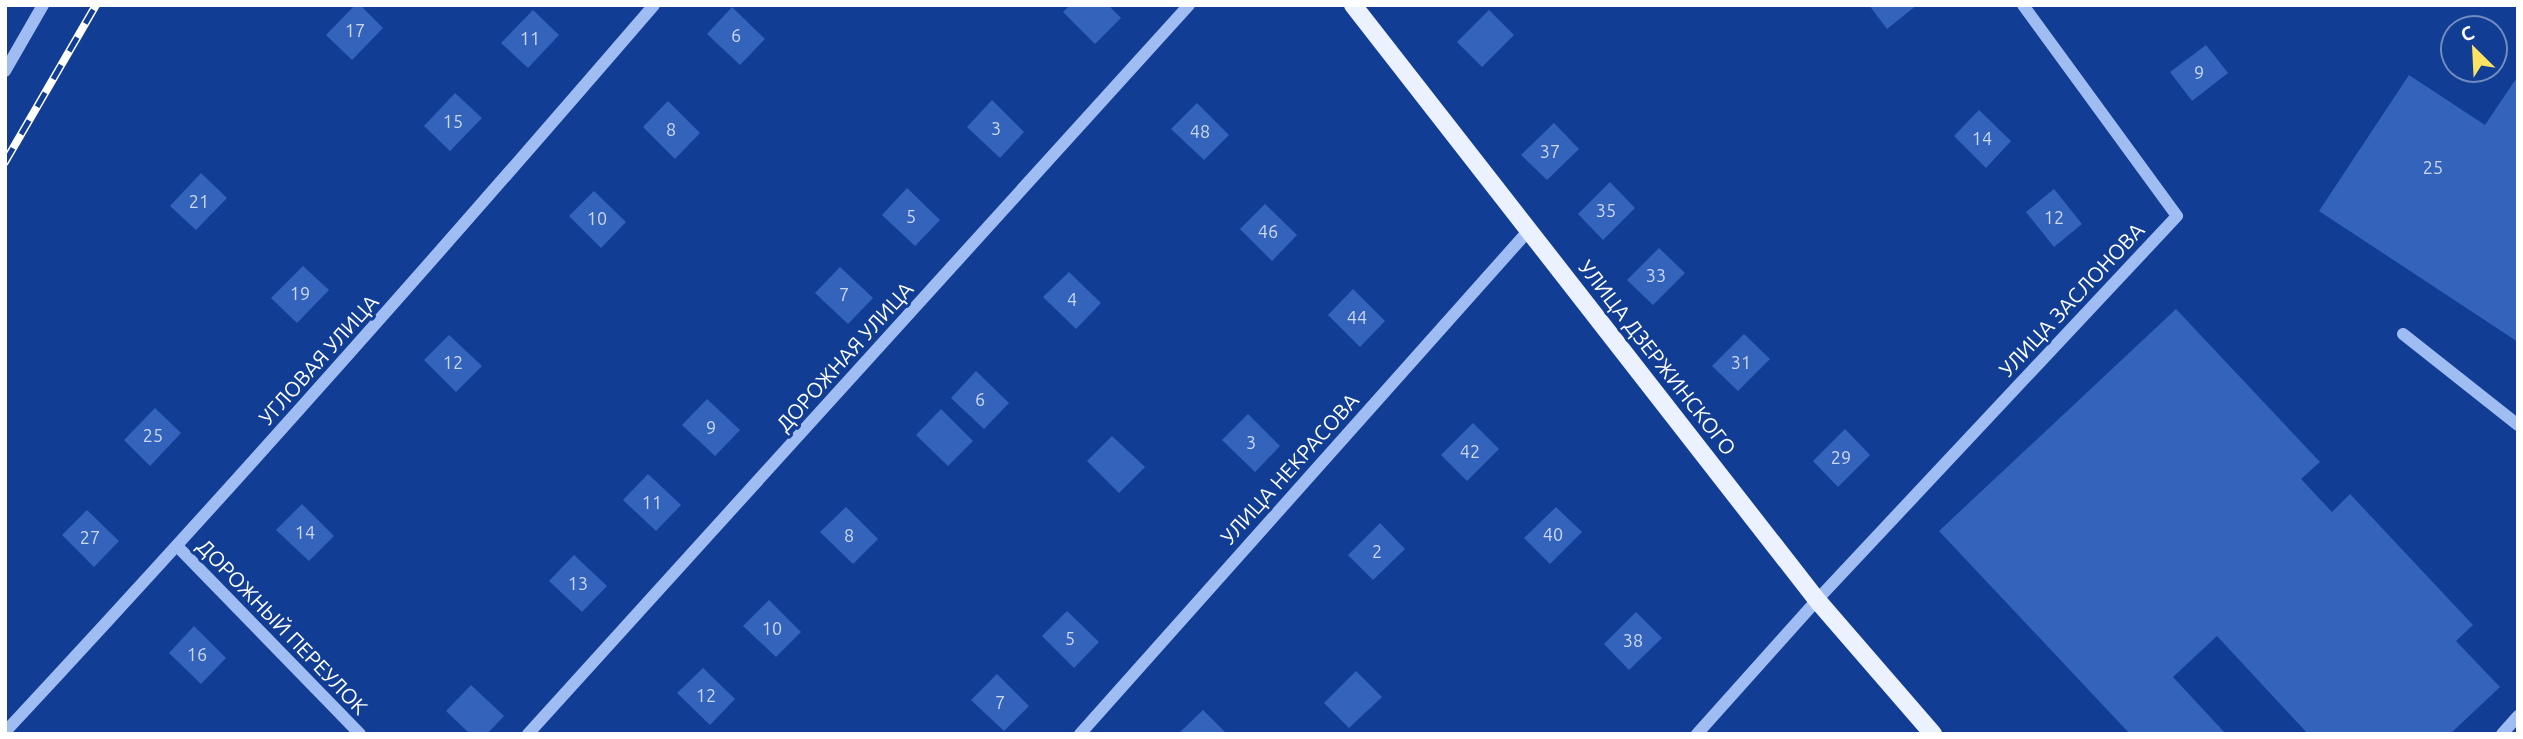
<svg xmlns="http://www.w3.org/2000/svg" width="2523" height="739" font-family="Ubuntu,sans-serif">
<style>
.building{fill:#3463bc}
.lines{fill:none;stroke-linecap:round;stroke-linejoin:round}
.minor{stroke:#9fbcf3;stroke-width:12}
.major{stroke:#ebf1ff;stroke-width:18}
.rail-casing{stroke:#fff;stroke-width:8}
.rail{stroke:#113d94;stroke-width:5;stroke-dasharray:16;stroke-linecap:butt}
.labels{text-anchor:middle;stroke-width:6;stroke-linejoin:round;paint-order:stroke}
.number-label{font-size:18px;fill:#ccd8ee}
.street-label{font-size:21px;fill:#fff;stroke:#113d94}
</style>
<rect width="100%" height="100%" fill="#113d94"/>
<g class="building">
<polygon points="355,5 360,5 383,28 352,60 326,35"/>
<polygon points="1070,5 1108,5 1121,18 1095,44 1063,12"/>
<polygon points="1869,5 1917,5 1887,29"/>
<polygon points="732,7 765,39 740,65 707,34"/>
<polygon points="533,10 559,35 528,68 501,43"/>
<polygon points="1489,10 1514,35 1482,67 1457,42"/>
<polygon points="2206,45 2228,73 2192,101 2170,72"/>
<polygon points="2409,75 2485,125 2518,76 2518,342 2319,211"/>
<polygon points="455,93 482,118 450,151 424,126"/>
<polygon points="992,100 1024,132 1000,158 967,127"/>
<polygon points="668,101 700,133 675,159 643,127"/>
<polygon points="1197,103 1229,135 1204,160 1171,129"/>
<polygon points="1979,110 2011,141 1986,168 1954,136"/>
<polygon points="1554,123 1579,149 1547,180 1521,155"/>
<polygon points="201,173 227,198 196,230 170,206"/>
<polygon points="1610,182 1635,208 1603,240 1578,214"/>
<polygon points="907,188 940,220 915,246 882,215"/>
<polygon points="2054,189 2082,224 2054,247 2026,212"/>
<polygon points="594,191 626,222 601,248 569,216"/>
<polygon points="1265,204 1297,235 1272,261 1240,229"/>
<polygon points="1659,248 1685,273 1653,305 1627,280"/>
<polygon points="303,266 329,290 297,323 271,298"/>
<polygon points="840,267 873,298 848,324 815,293"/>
<polygon points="1069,272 1101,303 1076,329 1043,297"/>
<polygon points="1353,289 1385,321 1360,347 1328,315"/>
<polygon points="2176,309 2320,462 2301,479 2332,512 2350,494 2473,625 2456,641 2500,687 2450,734 2308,734 2217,636 2173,677 2226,734 2130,734 1939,531"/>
<polygon points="1744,334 1770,359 1738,391 1712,366"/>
<polygon points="449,335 482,366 456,392 424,360"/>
<polygon points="976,371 1009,403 984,429 951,398"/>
<polygon points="707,399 740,430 715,456 682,425"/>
<polygon points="155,408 181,433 150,466 124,440"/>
<polygon points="941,409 973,441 948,466 916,435"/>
<polygon points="1248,414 1280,446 1255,472 1222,440"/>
<polygon points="1473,423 1499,449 1467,481 1441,455"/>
<polygon points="1845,429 1870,455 1838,487 1813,461"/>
<polygon points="1112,436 1145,467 1119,493 1087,461"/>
<polygon points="648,474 681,505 656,531 623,500"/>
<polygon points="302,504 334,536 309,561 276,530"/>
<polygon points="846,507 878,539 853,564 820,532"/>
<polygon points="1556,507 1582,532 1550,564 1524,538"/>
<polygon points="87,510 119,541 94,567 62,535"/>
<polygon points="1380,523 1405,549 1373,580 1348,555"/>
<polygon points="574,555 607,586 582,612 549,581"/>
<polygon points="769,600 801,632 776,657 743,626"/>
<polygon points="1067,611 1099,642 1074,668 1042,636"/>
<polygon points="1636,612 1662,638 1629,670 1604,644"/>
<polygon points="194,626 226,658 201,684 169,653"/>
<polygon points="703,668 735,699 710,725 677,693"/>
<polygon points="1356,671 1382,697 1349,728 1324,703"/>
<polygon points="997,674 1029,706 1004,731 971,700"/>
<polygon points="471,685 504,716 487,734 470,734 446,711"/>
<polygon points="1203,710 1227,734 1178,734"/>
</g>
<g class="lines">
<g class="minor">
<polyline points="5,71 43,5"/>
<polyline points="2403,334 2518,425"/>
<polyline points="178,547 360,734"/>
<path d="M5 732C227 494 442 251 654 5"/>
<polyline points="528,734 1189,5"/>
<polyline points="1080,734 1529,230"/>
<polyline points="1697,734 1817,600 2177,216 2023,5"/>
<polyline points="2502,734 2518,716"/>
</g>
<polyline class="major" points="1353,5 1817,600 1933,734"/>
<g class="rail-casing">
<polyline id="rail" points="5,162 96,5"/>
</g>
<use href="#rail" class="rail"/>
</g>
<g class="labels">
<g class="number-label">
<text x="355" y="37">17</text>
<text x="736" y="42">6</text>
<text x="530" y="45">11</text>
<text x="2199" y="79">9</text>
<text x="453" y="128">15</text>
<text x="996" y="135">3</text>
<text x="671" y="136">8</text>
<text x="1200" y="138">48</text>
<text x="1982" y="145">14</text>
<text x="1550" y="158">37</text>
<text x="2433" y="174">25</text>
<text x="199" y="208">21</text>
<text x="1606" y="217">35</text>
<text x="911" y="223">5</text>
<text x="2054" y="224">12</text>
<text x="597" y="225">10</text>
<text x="1268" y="238">46</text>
<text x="1656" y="282">33</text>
<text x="300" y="300">19</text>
<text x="844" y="301">7</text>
<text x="1072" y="306">4</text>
<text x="1357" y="324">44</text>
<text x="453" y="369">12</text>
<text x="1741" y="369">31</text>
<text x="980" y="406">6</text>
<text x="711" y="434">9</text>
<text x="153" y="442">25</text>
<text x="1251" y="449">3</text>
<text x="1470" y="458">42</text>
<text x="1841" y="464">29</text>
<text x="652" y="509">11</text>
<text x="305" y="539">14</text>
<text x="1553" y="541">40</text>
<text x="849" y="542">8</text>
<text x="90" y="544">27</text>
<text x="1377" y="558">2</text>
<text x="578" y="590">13</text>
<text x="772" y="635">10</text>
<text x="1070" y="645">5</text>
<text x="1633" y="647">38</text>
<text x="197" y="661">16</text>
<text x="706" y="702">12</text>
<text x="1000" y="709">7</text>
</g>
<g class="street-label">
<text transform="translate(2072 300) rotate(-47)" y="7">УЛИЦА ЗАСЛОНОВА</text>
<text transform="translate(845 357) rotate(-48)" y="7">ДОРОЖНАЯ УЛИЦА</text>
<text transform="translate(1657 358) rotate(52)" y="7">УЛИЦА ДЗЕРЖИНСКОГО</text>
<text transform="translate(319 360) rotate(-48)" y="7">УГЛОВАЯ УЛИЦА</text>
<text transform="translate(1290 469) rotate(-48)" y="7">УЛИЦА НЕКРАСОВА</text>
<text transform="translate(282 627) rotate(46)" y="7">ДОРОЖНЫЙ ПЕРЕУЛОК</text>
</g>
</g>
<rect width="2523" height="739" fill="none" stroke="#ffffff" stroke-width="14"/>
<g transform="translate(2474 49) rotate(336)"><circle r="33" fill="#113d94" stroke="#708bbf" stroke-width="2"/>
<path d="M0-5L12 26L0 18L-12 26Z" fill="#ffe261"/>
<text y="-10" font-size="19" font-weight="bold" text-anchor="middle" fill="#ffffff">С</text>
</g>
</svg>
